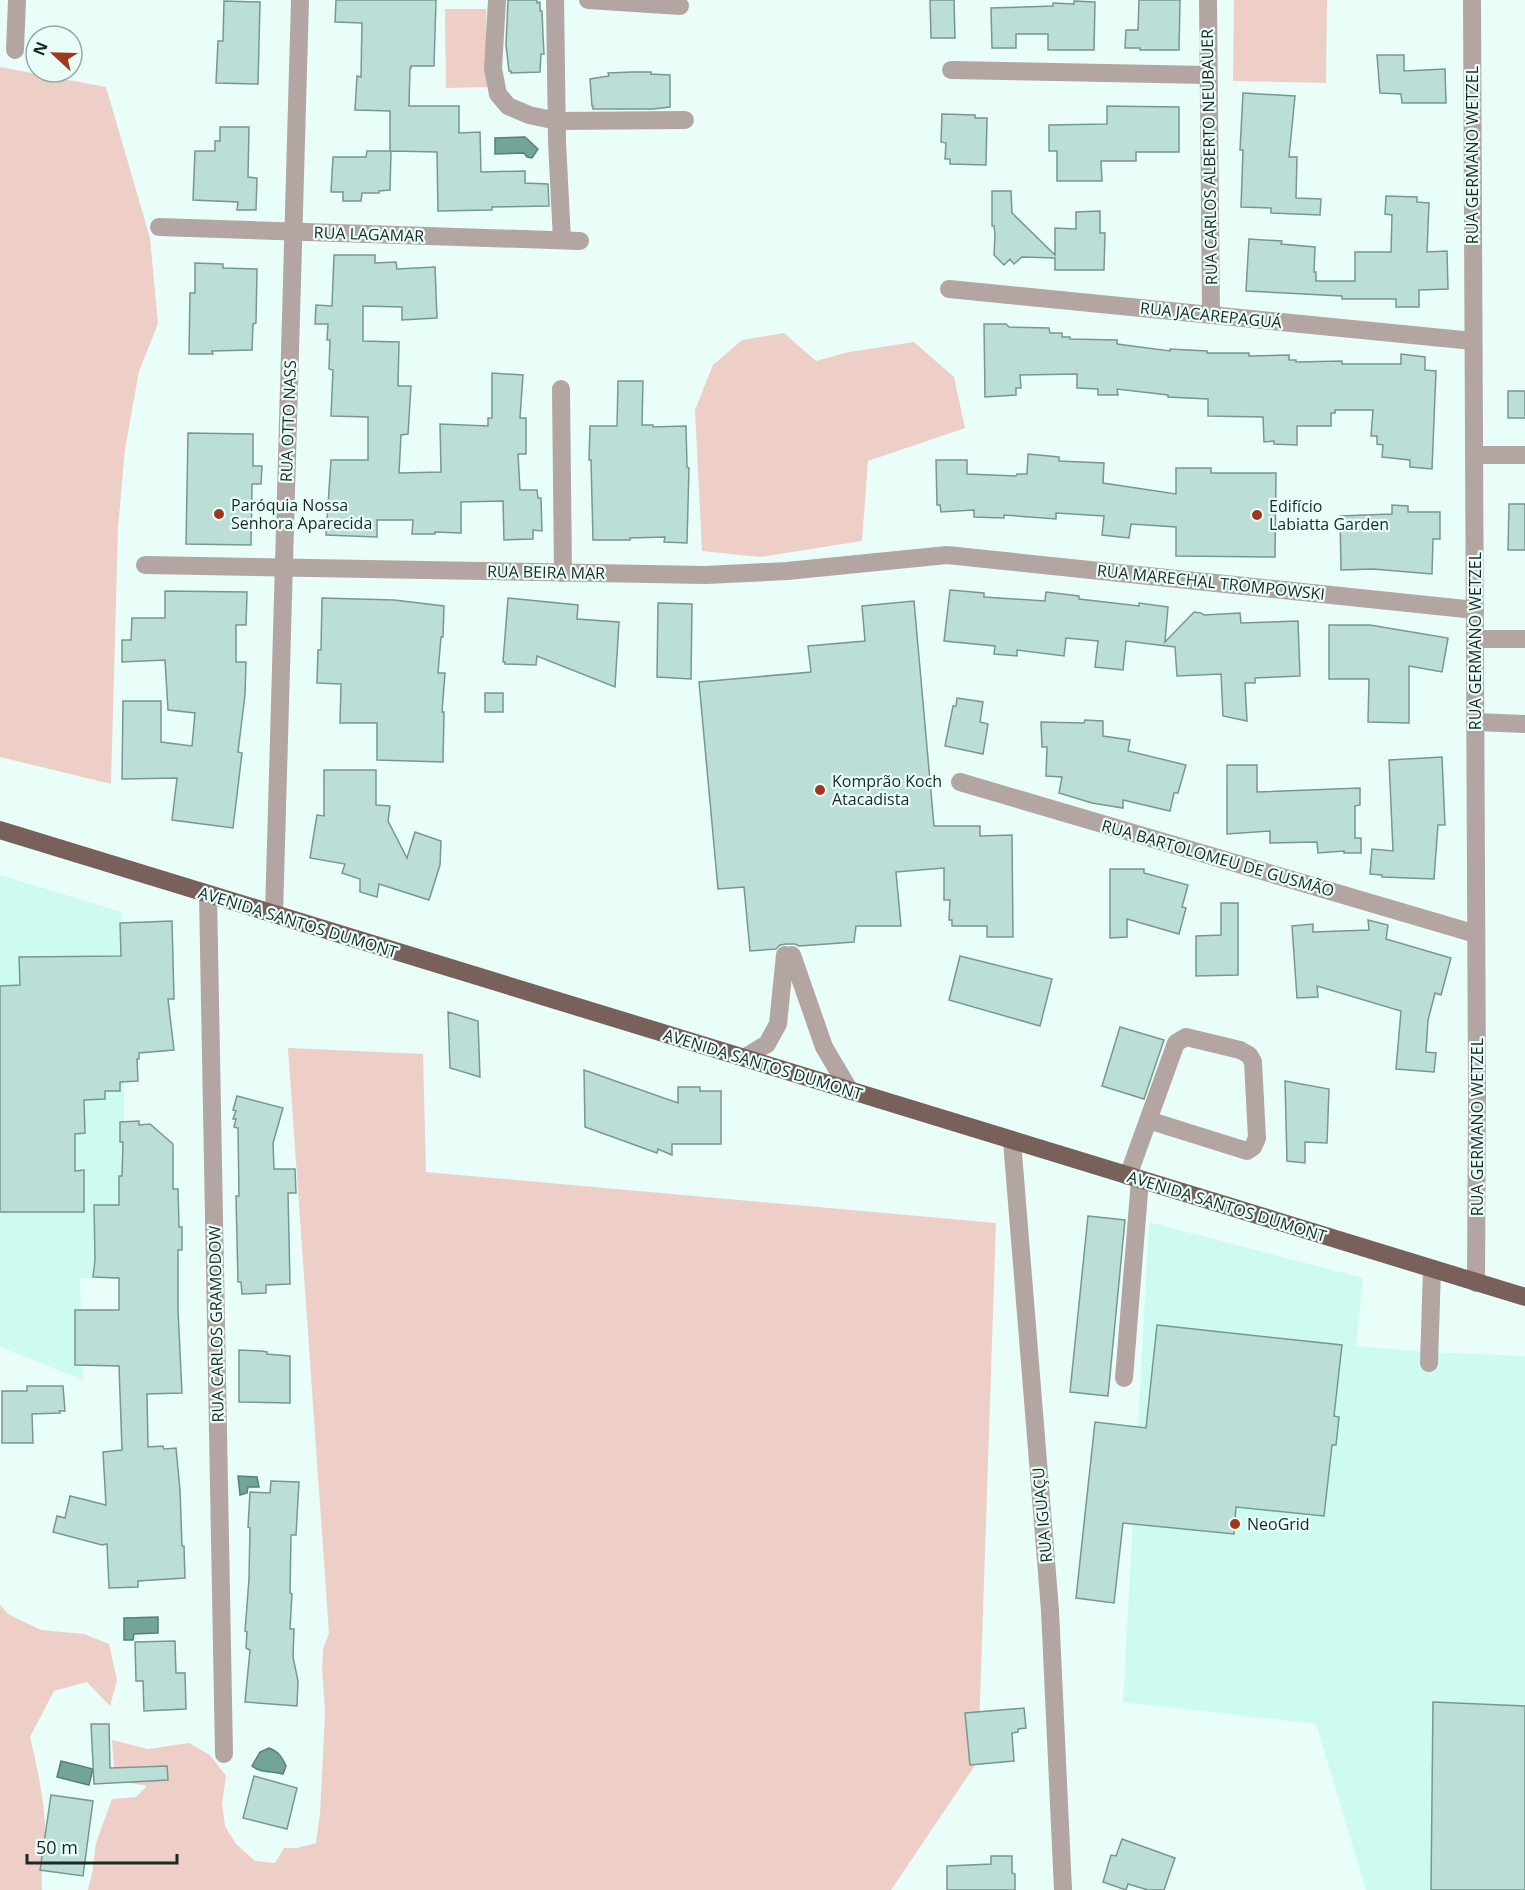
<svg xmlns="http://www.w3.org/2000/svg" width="1525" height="1890" font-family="'Open Sans',sans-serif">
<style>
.built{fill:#cefbf1}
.green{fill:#eecfc7}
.water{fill:#73a49a;stroke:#597f77;stroke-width:1.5}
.building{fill:#bbded6;stroke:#779891;stroke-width:1.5}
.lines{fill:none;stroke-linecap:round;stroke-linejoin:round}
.minor{stroke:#b3a5a1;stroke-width:18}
.major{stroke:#78615a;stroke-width:18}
.poi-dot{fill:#a0381d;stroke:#e9fef9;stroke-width:2}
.labels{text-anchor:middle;stroke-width:4.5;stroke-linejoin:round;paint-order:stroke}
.street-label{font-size:16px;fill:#1b2926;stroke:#e9fef9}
.poi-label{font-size:16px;fill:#1b2926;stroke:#e9fef9;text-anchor:start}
</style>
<rect width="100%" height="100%" fill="#e9fef9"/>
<g class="built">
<polygon points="0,875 122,912 126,1279 80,1278 83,1380 0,1347"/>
<polygon points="1149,1222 1363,1278 1356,1346 1429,1352 1525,1356 1525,1890 1366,1890 1316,1724 1123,1702"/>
</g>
<g class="green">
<polygon points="1234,0 1327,0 1326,83 1233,81"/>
<polygon points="445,9 486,9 487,87 446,88"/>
<polygon points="0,67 106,87 150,238 158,324 139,371 125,449 118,528 111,784 0,757"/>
<polygon points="784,333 816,361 849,352 914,342 954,377 965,428 868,461 862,541 760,557 702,551 695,410 713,365 742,340"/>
<polygon points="288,1048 423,1054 426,1172 996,1223 978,1761 891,1890 88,1890 92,1874 96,1843 112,1799 136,1797 147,1786 125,1782 114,1768 112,1740 148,1749 189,1743 210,1755 226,1776 222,1804 225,1826 236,1844 255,1861 275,1863 284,1848 297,1848 316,1843 320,1814 325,1713 322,1668 323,1649 329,1633"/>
<path d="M0 1605 8 1614 41 1630 84 1634 109 1644 117 1680 110 1706 87 1682 54 1691 30 1737C38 1769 44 1801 46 1834 46 1853 40 1871 42 1890H0Z"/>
</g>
<g class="water">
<polygon points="525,137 538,149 532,158 527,157 524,153 495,154 495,138"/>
<polygon points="238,1476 257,1477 259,1487 248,1487 247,1493 240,1495"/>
<polygon points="158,1617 158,1633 134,1634 133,1640 124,1640 124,1618"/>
<path d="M269 1748C279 1752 282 1757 286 1766L283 1774C272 1771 260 1773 252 1766L260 1752Z"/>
<polygon points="61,1761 93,1769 89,1785 57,1777"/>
</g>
<g class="building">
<polygon points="336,0 436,0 434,66 411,66 411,68 410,68 409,106 459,106 459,133 480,132 481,172 525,171 525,183 548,184 549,206 492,207 492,210 438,211 437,152 391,151 390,190 379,191 379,193 362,193 361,201 343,201 343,192 331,192 333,157 366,157 367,151 390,151 390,111 355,110 357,76 361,77 362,23 335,22"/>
<polygon points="508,0 537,0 537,3 540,2 540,11 542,11 543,35 544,54 541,54 540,72 511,73 511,71 509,71 506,45"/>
<polygon points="930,0 954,0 955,38 931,38"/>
<polygon points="1139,0 1180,0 1179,50 1140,50 1140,48 1125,48 1126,30 1138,30"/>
<polygon points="224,1 260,2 258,84 216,83 218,41 223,41"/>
<polygon points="1074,1 1095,2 1094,50 1048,50 1048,34 1016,34 1016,48 992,48 991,8 1053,6 1053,3 1074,4"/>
<polygon points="1377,55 1404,55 1404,71 1445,69 1446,103 1402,103 1401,94 1380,93"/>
<polygon points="632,72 651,72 651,74 670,75 670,107 653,109 593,109 593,106 592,106 590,79 609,76 608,73"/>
<polygon points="1243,93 1295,96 1289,157 1297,157 1296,198 1321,199 1320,215 1271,213 1271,208 1241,207 1243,150 1240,150"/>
<polygon points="1107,106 1179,107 1179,152 1136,152 1136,161 1101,161 1102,181 1057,181 1057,151 1049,151 1049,125 1107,124"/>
<polygon points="942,114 975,115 975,118 987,118 986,165 950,164 950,159 945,159 946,143 941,142"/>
<polygon points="220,127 249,127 248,177 257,178 256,210 237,210 238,202 193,200 195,151 215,151 215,141 220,141"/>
<polygon points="992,191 1011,191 1012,213 1055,255 1055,228 1076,229 1076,212 1100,211 1100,233 1105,233 1104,270 1055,270 1055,258 1022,257 1014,264 1010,259 1004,265 994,255 995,235 994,226 992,226"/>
<polygon points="1386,196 1417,197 1417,202 1429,203 1427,252 1447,251 1448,289 1419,290 1419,307 1396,307 1396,299 1342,299 1342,296 1246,291 1249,239 1282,241 1281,244 1315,247 1314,272 1316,272 1316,281 1355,281 1355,252 1391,252 1392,215 1385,214"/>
<polygon points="334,255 375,255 375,263 396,262 397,269 435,267 437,318 402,320 402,307 363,306 363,341 399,342 398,386 411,386 408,434 401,435 399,473 441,472 440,424 488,426 488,418 492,418 492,373 523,375 520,418 526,418 526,454 518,454 520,490 537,490 538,498 541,498 542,531 533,530 533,539 504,540 503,501 461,502 461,533 435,532 435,534 412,534 413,520 377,520 377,537 326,535 331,460 368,460 368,417 331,416 333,370 329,369 330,340 327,340 328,324 315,324 316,305 332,306"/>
<polygon points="195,263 223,264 223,268 257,269 256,323 253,324 252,350 212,351 213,354 189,354 190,293 195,293"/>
<polygon points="984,324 1006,324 1009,327 1049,328 1050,333 1062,333 1062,337 1070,337 1070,339 1117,340 1117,344 1170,351 1170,349 1207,351 1207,353 1249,353 1249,356 1289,355 1289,360 1296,360 1296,362 1342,361 1342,364 1401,364 1401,354 1425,357 1425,370 1436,371 1432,469 1410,467 1410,460 1382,457 1383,445 1377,444 1377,436 1371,436 1373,410 1335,410 1335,413 1331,413 1331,426 1297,426 1297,445 1274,444 1274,441 1264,442 1263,417 1208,416 1208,399 1168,397 1168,395 1117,389 1118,395 1098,395 1098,389 1077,388 1077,374 1020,375 1021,388 1016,388 1016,395 985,397"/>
<polygon points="618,381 643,381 642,425 653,425 653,427 686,426 687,467 689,468 687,543 664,542 665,537 630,538 630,540 593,540 591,460 589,460 590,426 617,426"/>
<rect x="1508" y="391" width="17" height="27"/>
<polygon points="188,433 253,434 253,466 262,466 261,484 252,484 251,545 186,544"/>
<polygon points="1028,454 1059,457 1059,461 1104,463 1103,483 1176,494 1176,468 1211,468 1211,473 1276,473 1275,557 1176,556 1176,527 1131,524 1129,538 1102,535 1104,516 1056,513 1056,519 1004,515 1004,518 974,517 974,510 941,512 940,505 937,505 936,460 967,460 967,474 1016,476 1017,474 1027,474"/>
<polygon points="1509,504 1525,504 1525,550 1508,550"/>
<polygon points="1392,505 1408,506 1408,512 1440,512 1440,539 1433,539 1432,574 1373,569 1341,570 1340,516 1392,514"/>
<polygon points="950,590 984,593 984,597 1045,601 1046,592 1079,596 1079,599 1139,606 1139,603 1168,607 1165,642 1194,612 1201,613 1204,615 1240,613 1241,623 1298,621 1300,676 1255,678 1255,683 1245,683 1247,721 1223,716 1221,674 1177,676 1175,647 1126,641 1123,670 1095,667 1098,641 1066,638 1064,656 1017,650 1017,656 994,654 995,646 944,641"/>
<polygon points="165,591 247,592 246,625 236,625 236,662 246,662 245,695 238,752 242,753 233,828 172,820 177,778 122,779 123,701 161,701 161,742 192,746 195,713 168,710 165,660 122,662 122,640 131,640 132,618 165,618"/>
<polygon points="322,598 394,600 444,606 443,637 441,637 438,673 445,673 442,712 444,712 443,762 377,760 377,723 340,723 341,684 317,683 318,650 321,650"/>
<polygon points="508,598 578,605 577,619 619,622 615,687 537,656 536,665 505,664 505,662 503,662"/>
<polygon points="914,601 934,826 980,826 980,836 1012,835 1013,937 987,937 987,926 952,926 952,920 949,920 950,900 944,900 944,868 896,872 901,926 856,926 854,942 799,946 795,944 786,944 780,945 776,949 750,951 744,887 718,889 699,682 811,672 808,646 865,641 862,606"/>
<polygon points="658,603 692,604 691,679 657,677"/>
<polygon points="1329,625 1370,625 1448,638 1442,672 1409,666 1409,723 1368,722 1369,679 1329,679"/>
<rect x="485" y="693" width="18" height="19"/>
<polygon points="957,698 983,702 980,722 988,724 983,754 945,746 953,706 956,706"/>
<polygon points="1085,720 1103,721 1103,736 1130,740 1128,751 1186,765 1178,793 1174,793 1170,811 1123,800 1123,808 1092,803 1059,793 1062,777 1046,776 1047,747 1042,747 1041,722 1084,723"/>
<polygon points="1442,757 1445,825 1438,825 1434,879 1382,877 1382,875 1370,874 1372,849 1393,851 1389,760"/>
<polygon points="1227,765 1257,765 1257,792 1360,788 1360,805 1355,806 1355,838 1361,838 1361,853 1344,853 1344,851 1318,853 1317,842 1270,843 1270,831 1227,834"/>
<polygon points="324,770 376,770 376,805 390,806 388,821 407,858 415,832 441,841 440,865 429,900 379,884 377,897 360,892 360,879 342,873 345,864 310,858 317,815 324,816"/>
<polygon points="1110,869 1144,869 1144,873 1188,885 1182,907 1186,908 1179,934 1127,919 1127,937 1110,938"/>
<polygon points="1221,903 1238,903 1238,975 1196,976 1196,936 1221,935"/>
<polygon points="1368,920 1388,925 1386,939 1451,958 1441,995 1435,993 1428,1020 1426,1052 1436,1053 1434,1072 1396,1069 1401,1011 1317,986 1318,997 1297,998 1292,926 1313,924 1313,932 1369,930"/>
<polygon points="172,921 174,999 168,999 174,1050 139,1053 139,1059 137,1059 138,1081 120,1082 120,1091 105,1091 105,1099 84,1100 85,1133 75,1134 75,1171 84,1170 84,1212 0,1212 0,986 20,985 19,957 121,956 120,923"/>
<polygon points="960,956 1052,979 1040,1026 949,1000"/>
<polygon points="448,1012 478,1021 480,1077 450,1068"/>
<polygon points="1120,1027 1164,1040 1144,1099 1102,1086"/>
<polygon points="584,1070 678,1103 678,1087 700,1087 700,1091 721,1091 721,1144 672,1144 672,1155 658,1149 657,1153 585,1127"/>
<polygon points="1285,1081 1329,1089 1327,1143 1305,1142 1305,1163 1287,1161"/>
<polygon points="237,1096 283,1108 273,1143 274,1169 295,1169 296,1193 288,1193 290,1284 266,1285 266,1293 242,1294 241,1282 238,1282 236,1196 239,1196 238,1128 234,1127 236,1119 233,1119 236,1111 233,1110"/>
<polygon points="139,1121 139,1125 150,1124 173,1144 173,1189 178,1189 179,1227 182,1227 182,1250 178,1250 178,1310 182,1393 147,1394 148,1447 163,1446 164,1449 176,1448 180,1490 182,1546 184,1546 185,1578 138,1581 138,1587 109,1588 107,1544 102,1545 53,1532 57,1516 65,1518 70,1496 106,1505 103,1452 122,1450 119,1366 75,1365 75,1310 119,1310 119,1278 93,1277 95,1260 94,1205 119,1205 119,1176 122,1176 123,1142 120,1142 120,1122"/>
<polygon points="1088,1216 1125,1220 1108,1396 1070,1392"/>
<polygon points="1157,1325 1342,1345 1334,1416 1339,1417 1336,1445 1332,1445 1324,1516 1236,1507 1234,1534 1123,1523 1114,1603 1076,1598 1095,1422 1146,1428"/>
<polygon points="239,1350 261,1351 267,1352 267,1354 290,1356 290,1403 239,1402"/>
<polygon points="27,1386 63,1386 65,1411 59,1411 60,1413 32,1414 33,1443 2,1443 2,1391 27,1391"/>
<polygon points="271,1481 299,1482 296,1535 291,1535 290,1593 292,1594 290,1629 294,1629 293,1657 298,1681 297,1706 245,1702 250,1650 246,1648 247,1632 245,1631 249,1579 250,1528 248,1527 250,1492 270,1493"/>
<polygon points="175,1641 176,1673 185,1673 186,1709 144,1711 143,1681 136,1681 135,1642"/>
<polygon points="1433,1702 1525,1706 1525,1890 1431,1890"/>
<polygon points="1024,1708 1026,1728 1018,1729 1018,1732 1012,1733 1014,1761 970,1765 965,1713"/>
<polygon points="91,1724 109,1724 110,1768 167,1766 168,1780 94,1784"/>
<polygon points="254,1776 297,1788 287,1829 243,1818"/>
<polygon points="51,1795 93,1801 83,1876 40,1870"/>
<polygon points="1122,1839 1175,1858 1164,1890 1148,1890 1128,1884 1126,1890 1103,1882 1111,1855 1116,1856"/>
<polygon points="991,1856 1012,1856 1012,1873 1015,1874 1015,1890 947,1890 947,1866 991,1864"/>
</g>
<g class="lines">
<g class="minor">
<polyline points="497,0 493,69 498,94 508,106 529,115 557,121 685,120"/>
<polyline points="555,0 557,142 562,240"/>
<polyline points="588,0 680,6"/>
<polyline points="1208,0 1211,315"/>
<polyline points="1472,0 1477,1095 1476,1283"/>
<polyline points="15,50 17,0"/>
<polyline points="951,70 1208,75"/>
<polyline points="159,227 580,241"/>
<polyline points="949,289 1473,341"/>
<polyline points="561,389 563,573"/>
<polyline points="1474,455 1525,455"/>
<polyline points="145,565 706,575 787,571 947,555 1475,610"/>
<polyline points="1475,639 1525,639"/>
<polyline points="1475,722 1525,724"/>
<polyline points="960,782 1476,934"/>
<polyline points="208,894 224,1754"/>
<polyline points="274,914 300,0"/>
<polyline points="792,955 824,1047 850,1091"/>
<polyline points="744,1058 767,1044 778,1024 785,955"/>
<polyline points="1012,1141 1050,1610 1063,1890"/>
<polyline points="1128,1176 1176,1043 1186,1037 1240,1050 1249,1055 1253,1062 1257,1138 1253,1147 1247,1151 1148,1120"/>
<polyline points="1429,1363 1432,1269"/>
<polyline points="1124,1378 1140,1180"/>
</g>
<polyline class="major" points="0,830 1525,1297"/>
</g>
<g class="poi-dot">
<circle cx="219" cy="514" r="6"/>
<circle cx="1257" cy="515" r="6"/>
<circle cx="820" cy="790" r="6"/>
<circle cx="1235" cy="1524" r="6"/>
</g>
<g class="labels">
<g class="street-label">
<text transform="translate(1472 155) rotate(-90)" y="6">RUA GERMANO WETZEL</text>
<text transform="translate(1209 157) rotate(-91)" y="6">RUA CARLOS ALBERTO NEUBAUER</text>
<text transform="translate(369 234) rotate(2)" y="6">RUA LAGAMAR</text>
<text transform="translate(1211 315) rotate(6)" y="6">RUA JACAREPAGUÁ</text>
<text transform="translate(288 421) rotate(-88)" y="6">RUA OTTO NASS</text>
<text transform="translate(546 572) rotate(1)" y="6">RUA BEIRA MAR</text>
<text transform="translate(1211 582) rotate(6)" y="6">RUA MARECHAL TROMPOWSKI</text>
<text transform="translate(1475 641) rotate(-90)" y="6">RUA GERMANO WETZEL</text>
<text transform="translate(1218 858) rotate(16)" y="6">RUA BARTOLOMEU DE GUSMÃO</text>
<text transform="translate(298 922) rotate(17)" y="6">AVENIDA SANTOS DUMONT</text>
<text transform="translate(763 1064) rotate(17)" y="6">AVENIDA SANTOS DUMONT</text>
<text transform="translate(1477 1127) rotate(-90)" y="6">RUA GERMANO WETZEL</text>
<text transform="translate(1227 1206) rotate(17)" y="6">AVENIDA SANTOS DUMONT</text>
<text transform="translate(216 1324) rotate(-91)" y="6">RUA CARLOS GRAMODOW</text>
<text transform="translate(1042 1515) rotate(-95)" y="6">RUA IGUAÇU</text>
</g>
<g class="poi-label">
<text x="231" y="511">Paróquia Nossa<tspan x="231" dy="18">Senhora Aparecida</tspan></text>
<text x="1269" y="512">Edifício<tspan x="1269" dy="18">Labiatta Garden</tspan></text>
<text x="832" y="787">Komprão Koch<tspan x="832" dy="18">Atacadista</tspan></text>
<text x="1247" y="1530">NeoGrid</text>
</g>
</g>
<g transform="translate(54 54) rotate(292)"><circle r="28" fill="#e9fef9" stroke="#97a9a5" stroke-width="1.5"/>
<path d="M0-4.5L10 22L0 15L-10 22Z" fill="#a0381d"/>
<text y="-9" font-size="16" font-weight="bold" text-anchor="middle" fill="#1b2926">N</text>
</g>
<path d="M27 1854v9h150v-9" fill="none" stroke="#1b2926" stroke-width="3"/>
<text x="36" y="1854" font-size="18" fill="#1b2926" stroke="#e9fef9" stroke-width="4.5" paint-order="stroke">50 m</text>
</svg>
